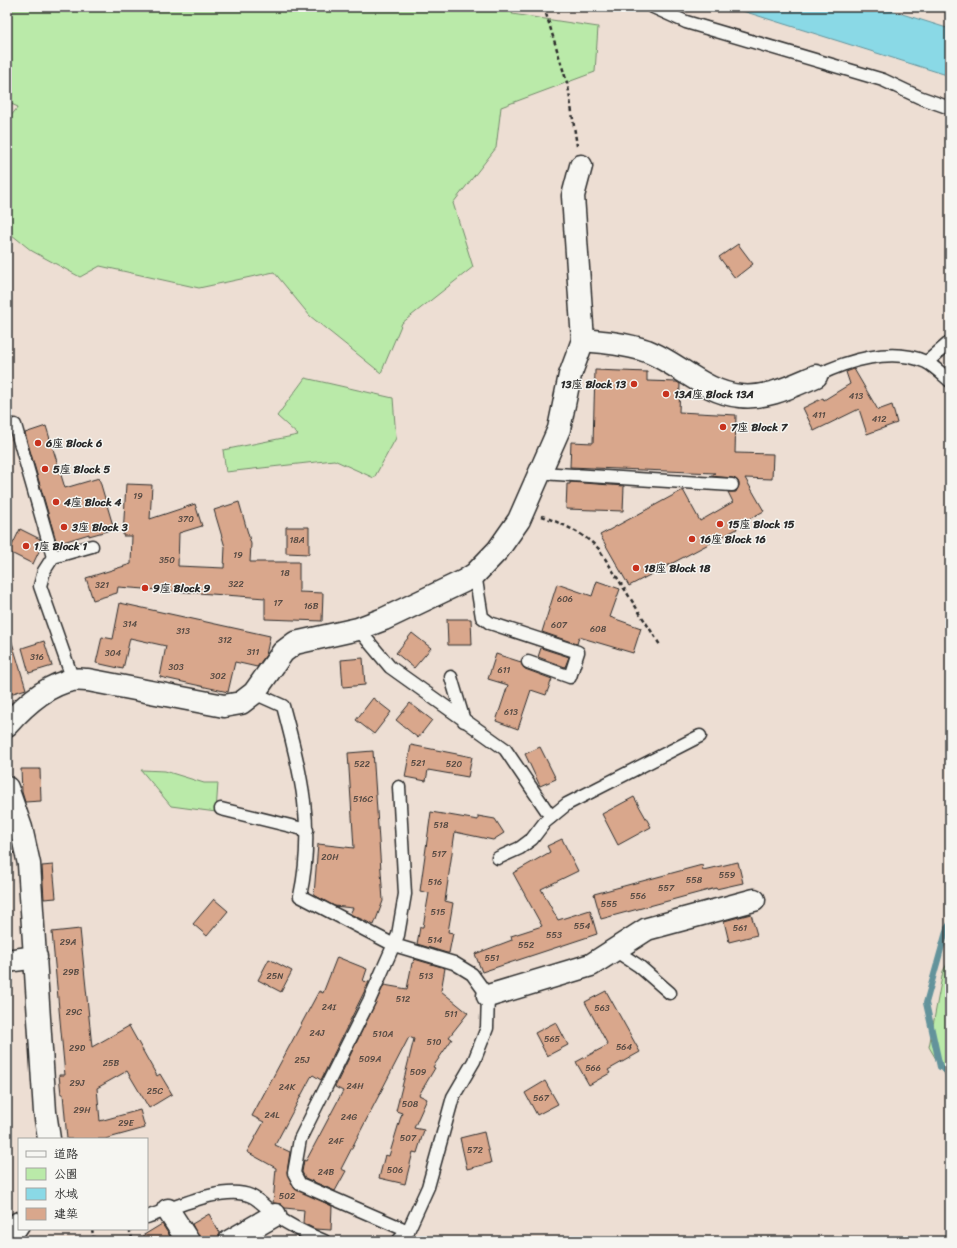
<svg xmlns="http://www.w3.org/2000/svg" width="957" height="1248" font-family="Sriracha,'LXGW WenKai TC',sans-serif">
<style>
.green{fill:#baeaa9;stroke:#728a6a}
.water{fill:#8ad9e6;stroke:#64939b}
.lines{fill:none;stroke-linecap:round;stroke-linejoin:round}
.stream{stroke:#64939b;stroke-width:6}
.building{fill:#d9a78c;stroke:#2b2b2b}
.service-casing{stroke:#2b2b2b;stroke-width:15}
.minor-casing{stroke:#2b2b2b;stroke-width:25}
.path{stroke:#2b2b2b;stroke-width:2.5;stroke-dasharray:4 3;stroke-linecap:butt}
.service{stroke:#f6f6f2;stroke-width:12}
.minor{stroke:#f6f6f2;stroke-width:22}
.poi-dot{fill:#c8321e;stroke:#f6f6f2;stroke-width:1.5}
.labels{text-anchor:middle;stroke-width:3;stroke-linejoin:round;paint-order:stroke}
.number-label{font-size:9px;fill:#564a43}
.poi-label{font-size:11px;font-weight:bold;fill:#2b2b2b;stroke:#f6f6f2;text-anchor:start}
</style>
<rect width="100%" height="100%" fill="#edded3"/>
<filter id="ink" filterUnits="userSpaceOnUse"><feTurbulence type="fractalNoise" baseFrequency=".025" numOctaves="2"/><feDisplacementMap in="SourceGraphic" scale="8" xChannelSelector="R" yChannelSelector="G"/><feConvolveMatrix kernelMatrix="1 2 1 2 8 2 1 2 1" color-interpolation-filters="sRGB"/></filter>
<g filter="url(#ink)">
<g class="green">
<polygon points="7,7 514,7 512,14 598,27 595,72 501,107 496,148 453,203 473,267 402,323 381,373 310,316 274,272 199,288 100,266 80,277 32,251 7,231 7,121 18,107 7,102"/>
<polygon points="305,378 393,398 396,438 374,478 334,460 226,472 223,450 298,435 277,416"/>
<polygon points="141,770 165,771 204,783 218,783 216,812 171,806"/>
<polygon points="950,959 950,1083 929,1047 943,971"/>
</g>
<polygon class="water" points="730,7 880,7 950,29 950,76"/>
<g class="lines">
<polyline class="stream" points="950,924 947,928 926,1003 940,1067 950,1073"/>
</g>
<g class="building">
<polygon points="738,244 753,264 735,278 719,257"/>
<polygon points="854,369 878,410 892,405 897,423 867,434 859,409 814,431 803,408 823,398 824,400 850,384 846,372"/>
<polygon points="595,370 647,372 647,381 677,382 680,384 679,412 736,415 735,453 773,454 772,479 745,478 764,511 736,526 737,529 629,586 600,535 683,490 700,521 733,502 728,492 736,492 739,485 738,481 733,478 710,476 715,473 570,467 571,442 593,443"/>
<polygon points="46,426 65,488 99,478 114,529 89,536 89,534 57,544 25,433"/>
<polygon points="570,482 624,486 623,511 566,509 567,484 570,484"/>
<polygon points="126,484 152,485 150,519 195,504 202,526 179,533 178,566 224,568 225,547 214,510 239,502 251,544 250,562 299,562 299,592 323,593 322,621 265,619 265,598 118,587 117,593 93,600 86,578 131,564 132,536 123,536"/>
<polygon points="286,527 309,527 309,554 286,553"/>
<polygon points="20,529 40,539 42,545 33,564 9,552"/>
<polygon points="597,581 620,589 610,617 641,628 633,653 579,637 577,644 542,632 557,584 592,596"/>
<polygon points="120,603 270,636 266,655 257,667 235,662 228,692 160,677 166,646 130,638 123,669 96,663 102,637 113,639"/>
<polygon points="447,619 471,619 472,645 448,645"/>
<polygon points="412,633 431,648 414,668 396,653"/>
<polygon points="11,639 26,689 7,695 7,640"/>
<polygon points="44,641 52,666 29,673 22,648"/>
<polygon points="541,648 569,657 565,667 538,657"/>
<polygon points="496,654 521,662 525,669 552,679 546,695 531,690 518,729 496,721 508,685 488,679"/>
<polygon points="363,658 365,685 343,687 341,660"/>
<polygon points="373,698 391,712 374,734 356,720"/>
<polygon points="410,703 432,720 418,738 396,720"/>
<polygon points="411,745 472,757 468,777 428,770 426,781 405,777"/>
<polygon points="540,747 556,779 540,786 525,754"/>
<polygon points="373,751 383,901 374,925 350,914 353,908 334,906 314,895 318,844 354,848 348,753"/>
<polygon points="21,769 40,769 41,801 25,802 22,792"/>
<polygon points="634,797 651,827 618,845 602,814"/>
<polygon points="431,812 478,820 478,816 495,819 504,833 493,840 455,832 445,901 453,903 448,932 453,933 449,953 447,953 417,944 420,927 423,927 429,893 420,891"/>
<polygon points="562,839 578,871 541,889 558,920 590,910 597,934 482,972 475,954 512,940 511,936 542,926 513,873 550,852 547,846"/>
<polygon points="738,862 743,883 716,889 716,888 601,919 594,894 702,865 703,870"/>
<polygon points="53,865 56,898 44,899 42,866"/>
<polygon points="214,899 228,911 207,936 193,924"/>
<polygon points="751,914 757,935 729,942 724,921"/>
<polygon points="80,929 92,1047 129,1026 157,1076 160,1074 172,1094 149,1108 127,1071 97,1088 100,1121 140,1110 145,1128 105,1139 67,1139 63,1094 61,1094 59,1075 65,1075 52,932"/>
<polygon points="337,957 367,969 363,981 369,982 321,1080 313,1075 311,1077 275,1145 290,1152 287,1172 294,1188 332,1206 331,1230 315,1229 303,1223 304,1210 285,1208 281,1204 273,1203 276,1168 247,1152 264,1122 252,1116 319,991 323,993"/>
<polygon points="269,959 292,971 281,992 258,980"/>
<polygon points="414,959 445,968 441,991 468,1013 449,1037 452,1039 433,1067 435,1068 419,1095 427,1099 414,1128 424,1130 417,1153 413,1152 405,1184 379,1178 385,1155 389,1156 402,1113 396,1111 414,1039 409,1037 341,1169 346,1171 335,1191 305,1178 302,1172 304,1160 306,1161 343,1091 335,1087 384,985 407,989 412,963 413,963"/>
<polygon points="606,991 640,1052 608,1070 610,1073 589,1085 576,1062 608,1045 585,1002"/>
<polygon points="556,1022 568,1045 547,1056 535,1033"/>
<polygon points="545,1081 558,1104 537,1115 525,1093"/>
<polygon points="484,1132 491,1163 467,1169 460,1138"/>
<polygon points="209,1214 220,1234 218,1241 200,1241 192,1224"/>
<polygon points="162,1224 173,1241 134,1241"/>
</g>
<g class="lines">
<g class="service-casing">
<g id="service">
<polyline points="653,7 686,22 883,80 919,97 950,108"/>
<polyline points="927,362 950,342"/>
<path d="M816 376C848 360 892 347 926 362 934 366 943 375 950 381"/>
<polyline points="15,425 53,557"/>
<polyline points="541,473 732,485"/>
<polyline points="475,574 482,617 490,623 578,652 570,677 528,662"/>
<polyline points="358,629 390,667 505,749 551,817"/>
<polyline points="451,677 464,721"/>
<polyline points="73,680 40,586 44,571 53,557 92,546"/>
<path d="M254 693 283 706C301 773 315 827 300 896L394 945 454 963 472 974 488 996 487 1028 474 1061 453 1097 428 1187 408 1231 398 1241"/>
<polyline points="399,787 405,894 398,935 369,1001 300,1139 294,1173 300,1184 408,1231"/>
<polyline points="221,809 307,830"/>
<polyline points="498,858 520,848 532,839 545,822 567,804 700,736"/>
<polyline points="613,949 639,966 670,993"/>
<path d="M147 1217C174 1208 224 1184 251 1196 260 1200 267 1209 275 1215 290 1226 307 1234 324 1241"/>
</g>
</g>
<g class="minor-casing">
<g id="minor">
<path d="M583 340C605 342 626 344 647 351 678 363 705 393 740 396 767 399 792 386 816 376"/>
<path d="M7 725C23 707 48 684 73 680 77 679 83 680 88 680L224 706 241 703 254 693 283 652 295 643 358 629 384 619 464 581 475 574 498 550 519 520 559 429 570 375 583 340 573 196 581 166"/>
<polyline points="7,788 21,828 29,864 45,1112 49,1139"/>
<polyline points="7,961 36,957"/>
<polyline points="488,996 591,965 647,929 754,900"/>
<polyline points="168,1210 188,1241"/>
<polyline points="7,1241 19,1223"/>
<polyline points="230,1241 275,1215"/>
</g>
</g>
<g class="path">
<polyline points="544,7 568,86 577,146"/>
<path d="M542 516C563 524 583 533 599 549L660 645"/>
<polyline points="92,1229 94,1241"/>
<polyline points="129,1229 133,1241"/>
</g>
<use href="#service" class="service"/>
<use href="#minor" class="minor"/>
</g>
</g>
<g class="poi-dot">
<circle cx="634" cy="384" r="4"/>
<circle cx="666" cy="394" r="4"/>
<circle cx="723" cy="427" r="4"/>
<circle cx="38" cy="443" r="4"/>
<circle cx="45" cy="469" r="4"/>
<circle cx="56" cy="502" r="4"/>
<circle cx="720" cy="524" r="4"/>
<circle cx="64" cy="527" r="4"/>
<circle cx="692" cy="539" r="4"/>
<circle cx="26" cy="546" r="4"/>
<circle cx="636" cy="568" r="4"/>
<circle cx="145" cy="588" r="4"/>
</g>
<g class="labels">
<g class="number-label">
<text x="856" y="399">413</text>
<text x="819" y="418">411</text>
<text x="879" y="422">412</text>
<text x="138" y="499">19</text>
<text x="186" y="522">370</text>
<text x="297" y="543">18A</text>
<text x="238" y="558">19</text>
<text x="167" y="563">350</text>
<text x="285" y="576">18</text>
<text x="236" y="587">322</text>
<text x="102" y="588">321</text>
<text x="565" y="602">606</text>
<text x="278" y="606">17</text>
<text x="311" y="609">16B</text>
<text x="130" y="627">314</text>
<text x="559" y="628">607</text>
<text x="598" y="632">608</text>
<text x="183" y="634">313</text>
<text x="225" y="643">312</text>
<text x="253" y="655">311</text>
<text x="113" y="656">304</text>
<text x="37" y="660">316</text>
<text x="176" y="670">303</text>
<text x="504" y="673">611</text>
<text x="218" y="679">302</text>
<text x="511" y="715">613</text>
<text x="418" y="766">521</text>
<text x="362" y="767">522</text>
<text x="454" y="767">520</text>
<text x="363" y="802">516C</text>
<text x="441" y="828">518</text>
<text x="439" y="857">517</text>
<text x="330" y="860">20H</text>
<text x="727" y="878">559</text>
<text x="694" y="883">558</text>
<text x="435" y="885">516</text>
<text x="666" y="891">557</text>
<text x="638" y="899">556</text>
<text x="609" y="907">555</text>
<text x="438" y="915">515</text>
<text x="582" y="929">554</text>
<text x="740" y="931">561</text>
<text x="554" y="938">553</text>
<text x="435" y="943">514</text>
<text x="68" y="945">29A</text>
<text x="526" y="948">552</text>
<text x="492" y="961">551</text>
<text x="71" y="975">29B</text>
<text x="275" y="979">25N</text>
<text x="426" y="979">513</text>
<text x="403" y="1002">512</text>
<text x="329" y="1010">24I</text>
<text x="602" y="1011">563</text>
<text x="74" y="1015">29C</text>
<text x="451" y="1017">511</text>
<text x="317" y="1036">24J</text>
<text x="383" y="1037">510A</text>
<text x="552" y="1042">565</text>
<text x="434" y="1045">510</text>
<text x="624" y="1050">564</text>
<text x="77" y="1051">29D</text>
<text x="370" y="1062">509A</text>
<text x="302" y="1063">25J</text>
<text x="111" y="1066">25B</text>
<text x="593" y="1071">566</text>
<text x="418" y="1075">509</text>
<text x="77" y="1086">29J</text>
<text x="355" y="1089">24H</text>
<text x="287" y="1090">24K</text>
<text x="155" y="1094">25C</text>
<text x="541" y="1101">567</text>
<text x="410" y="1107">508</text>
<text x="82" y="1113">29H</text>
<text x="272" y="1118">24L</text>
<text x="349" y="1120">24G</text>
<text x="126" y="1126">29E</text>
<text x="408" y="1141">507</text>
<text x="336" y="1144">24F</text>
<text x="475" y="1153">572</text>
<text x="395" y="1173">506</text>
<text x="326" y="1175">24B</text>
<text x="287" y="1199">502</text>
</g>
<g class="poi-label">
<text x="626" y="388" text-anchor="end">13座 Block 13</text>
<text x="674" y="398">13A座 Block 13A</text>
<text x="731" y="431">7座 Block 7</text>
<text x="46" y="447">6座 Block 6</text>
<text x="53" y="473">5座 Block 5</text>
<text x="64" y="506">4座 Block 4</text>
<text x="728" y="528">15座 Block 15</text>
<text x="72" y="531">3座 Block 3</text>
<text x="700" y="543">16座 Block 16</text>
<text x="34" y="550">1座 Block 1</text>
<text x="644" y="572">18座 Block 18</text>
<text x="153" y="592">9座 Block 9</text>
</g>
</g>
<rect width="957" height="1248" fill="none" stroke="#f6f6f2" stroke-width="24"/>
<rect x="12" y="12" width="933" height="1224" fill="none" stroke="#2b2b2b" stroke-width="1.5" filter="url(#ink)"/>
<rect x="18" y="1138" width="130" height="92" fill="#f6f6f2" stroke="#a5a5a2"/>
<rect x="26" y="1151" width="20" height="6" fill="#f6f6f2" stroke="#a5a5a2"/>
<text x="54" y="1158" font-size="12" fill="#2b2b2b">道路</text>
<rect x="26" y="1168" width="20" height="12" fill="#baeaa9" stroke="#a5a5a2"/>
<text x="54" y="1178" font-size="12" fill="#2b2b2b">公園</text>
<rect x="26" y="1188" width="20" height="12" fill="#8ad9e6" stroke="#a5a5a2"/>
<text x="54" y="1198" font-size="12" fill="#2b2b2b">水域</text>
<rect x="26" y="1208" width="20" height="12" fill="#d9a78c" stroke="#a5a5a2"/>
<text x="54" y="1218" font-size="12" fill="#2b2b2b">建築</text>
</svg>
